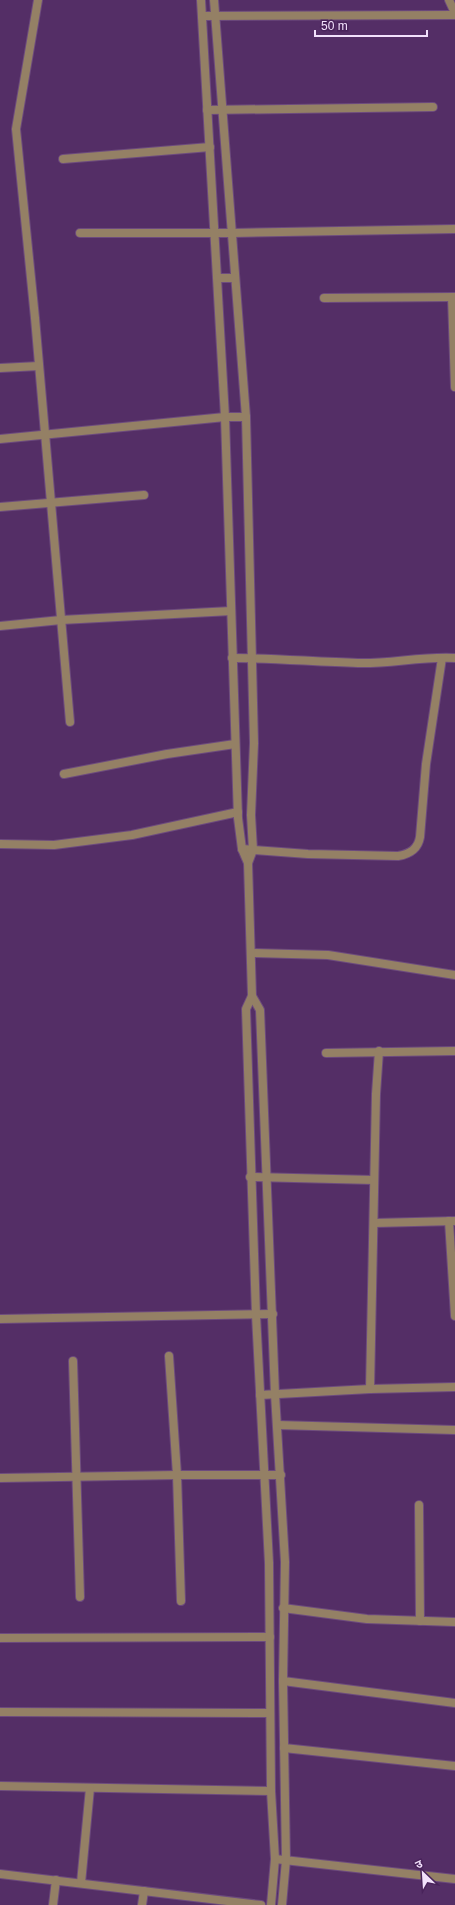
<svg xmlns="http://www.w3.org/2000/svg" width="455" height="1905" font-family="Arial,'Noto Sans Devanagari',sans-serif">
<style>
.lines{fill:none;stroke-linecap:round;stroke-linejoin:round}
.minor-casing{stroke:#6d4b7e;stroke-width:10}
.tertiary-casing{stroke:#6d4b7e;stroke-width:10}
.minor{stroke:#948065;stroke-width:8}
.tertiary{stroke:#948065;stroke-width:8}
</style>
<rect width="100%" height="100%" fill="#542e66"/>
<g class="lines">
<g class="minor-casing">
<g id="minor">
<polyline points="38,0 16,129 35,318 70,722"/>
<polyline points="202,16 455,15"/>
<polyline points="207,110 433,107"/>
<polyline points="63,159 210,147"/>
<polyline points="80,233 232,233 455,229"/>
<polyline points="452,297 455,387"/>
<polyline points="324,298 455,297"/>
<polyline points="0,368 39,366"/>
<polyline points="0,439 225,417 246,417"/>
<polyline points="0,507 144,495"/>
<polyline points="0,626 61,620 231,611"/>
<path d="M232 658C274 658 316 662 358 663 390 664 422 656 455 658"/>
<polyline points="64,774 167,754 235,744"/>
<polyline points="0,844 54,845 132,835 238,812"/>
<path d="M242 849 308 854 398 856C410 854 418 849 420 837L426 764 442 658"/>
<polyline points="251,953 328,955 455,975"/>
<polyline points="326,1053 455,1051"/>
<polyline points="250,1177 374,1180"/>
<polyline points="449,1221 455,1316"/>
<polyline points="374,1223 455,1221"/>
<polyline points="0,1319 273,1314"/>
<polyline points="169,1356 177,1475 181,1601"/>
<polyline points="73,1361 80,1597"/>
<polyline points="370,1389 376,1094 379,1051"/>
<polyline points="260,1395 370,1389 455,1387"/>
<polyline points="277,1425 455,1430"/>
<polyline points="419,1505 420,1621"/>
<polyline points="283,1608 367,1619 455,1622"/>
<polyline points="0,1638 270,1637"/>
<polyline points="283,1681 455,1703"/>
<polyline points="0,1712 270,1713"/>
<polyline points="284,1748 455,1766"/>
<polyline points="0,1786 271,1791"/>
<polyline points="275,1859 455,1879"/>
<polyline points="0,1874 261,1905"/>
<polyline points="81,1883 90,1788"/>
<polyline points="53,1905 56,1880"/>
<polyline points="142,1905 144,1891"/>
</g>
</g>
<g class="tertiary-casing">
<g id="tertiary">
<polyline points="201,0 225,417 238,818 242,849 248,863"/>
<polyline points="214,0 246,417 254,743 251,815 253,850 248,863 252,996 246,1009 256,1315 269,1563 271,1791 275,1859 271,1905"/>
<polyline points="449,0 455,13"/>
<polyline points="218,278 235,278"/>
<polyline points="252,996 260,1010 275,1394 285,1562 283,1681 286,1860 282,1905"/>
<polyline points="0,1478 177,1475 281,1475"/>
</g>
</g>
<use href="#minor" class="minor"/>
<use href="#tertiary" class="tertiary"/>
</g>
<g transform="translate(423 1873) rotate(335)" stroke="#49235b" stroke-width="3" paint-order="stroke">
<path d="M0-3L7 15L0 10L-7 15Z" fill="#f2e1fc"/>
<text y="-6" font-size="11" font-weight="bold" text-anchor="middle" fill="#f2e1fc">उ</text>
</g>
<path d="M315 30v6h112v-6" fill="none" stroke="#f2e1fc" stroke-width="2"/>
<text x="321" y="30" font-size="12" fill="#f2e1fc" stroke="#49235b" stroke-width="3" paint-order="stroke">50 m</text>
</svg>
